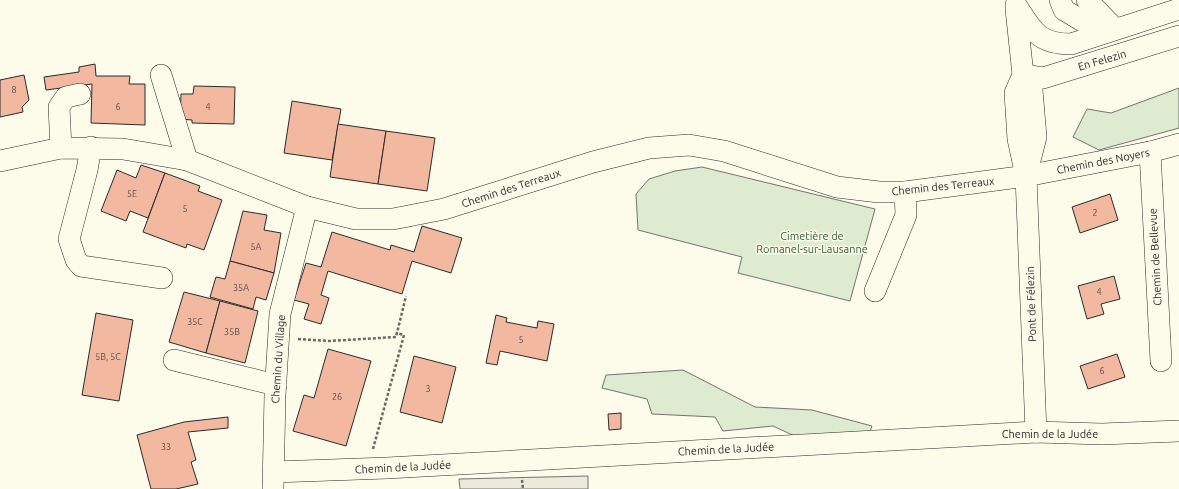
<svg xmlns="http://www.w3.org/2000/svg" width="1179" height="489" font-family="Ubuntu,sans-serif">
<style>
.green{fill:#deebd1;stroke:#74746e}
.parking{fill:#eceadb;stroke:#74746e}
.building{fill:#f2b8a0;stroke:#2b2b2b}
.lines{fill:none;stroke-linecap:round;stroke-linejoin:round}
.minor-casing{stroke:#2b2b2b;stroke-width:22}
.path{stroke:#6a6964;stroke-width:2.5;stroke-dasharray:3 2;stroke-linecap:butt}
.minor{stroke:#fdfbea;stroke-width:21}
.labels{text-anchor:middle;stroke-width:3;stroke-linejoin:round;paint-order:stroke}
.number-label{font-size:9px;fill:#5d4e48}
.street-label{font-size:11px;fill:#2b2b2b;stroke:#fdfbea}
.park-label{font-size:11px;fill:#34623c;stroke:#fdfbea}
</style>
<rect width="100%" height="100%" fill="#fdfbea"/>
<g class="green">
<polygon points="1179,88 1179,128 1099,150 1073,137 1087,109 1111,113"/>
<polygon points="702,167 875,209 850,301 738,273 742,257 638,230 636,194 649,179 675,171"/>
<polygon points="683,370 755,407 812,410 872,426 868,437 799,438 773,426 723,431 715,417 652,414 647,399 602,388 606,375"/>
</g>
<polygon class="parking" points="588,476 588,489 460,489 459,479"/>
<g class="building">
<polygon points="95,64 96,76 130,76 129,84 145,84 145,125 91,123 92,84 46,90 44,77 79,72 79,67"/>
<polygon points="24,75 29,100 22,107 23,112 0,117 0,80"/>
<polygon points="194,86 235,87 234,124 192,123 192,120 180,119 181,94 193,94"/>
<polygon points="292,101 341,109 332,160 284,153"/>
<polygon points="338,124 386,131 378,184 330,177"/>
<polygon points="386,131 435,138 427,191 378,184"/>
<polygon points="141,165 165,173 148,218 130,211 126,221 101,211 117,170 136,178"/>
<polygon points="165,173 200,186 198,191 222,200 204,250 187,244 186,248 143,232"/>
<polygon points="1110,194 1118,220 1080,233 1072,207"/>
<polygon points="243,211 267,215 264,230 281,233 274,273 230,261"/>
<polygon points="422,226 462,238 451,273 412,261 402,294 328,271 321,295 329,298 321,324 304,319 309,304 294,300 306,263 321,267 332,232 390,250 391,245 414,252"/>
<polygon points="230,261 274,273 266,300 256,297 253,309 210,297 216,277 225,279"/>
<polygon points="1114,276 1120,299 1101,304 1104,314 1087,319 1078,286"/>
<polygon points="184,292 220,301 206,353 169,342"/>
<polygon points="220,301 258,311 245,363 206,353"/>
<polygon points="96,313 133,320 119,401 82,395"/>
<polygon points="496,315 507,318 506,322 537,328 538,321 554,324 547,361 500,351 497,365 486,363"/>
<polygon points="328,349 371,361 346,446 293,431 304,395 314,398"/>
<polygon points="1117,354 1125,377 1088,389 1080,366"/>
<polygon points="414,356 456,367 442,423 400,412"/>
<polygon points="621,413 621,429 609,430 608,414"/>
<polygon points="228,417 228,428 188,432 196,460 191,462 198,484 176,489 151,489 137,435 184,422"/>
</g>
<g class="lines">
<g class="minor-casing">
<g id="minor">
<polyline points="1060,0 1064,10 1091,26 1115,29"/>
<polyline points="1087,0 1115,29"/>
<path d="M1016 5C1032 30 1038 44 1071 44L1179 9"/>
<polyline points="1016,9 1023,75 1032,90 1036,137 1027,172"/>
<polyline points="161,75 187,160"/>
<polyline points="1023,75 1015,93 1018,139 1026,176 1036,432"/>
<polyline points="1023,75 1043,78 1179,36"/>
<polyline points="91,147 87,170 69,239 76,260 81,266 162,278"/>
<polyline points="61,148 59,107 66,97 80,94"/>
<polyline points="1150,152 1161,361"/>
<polyline points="0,161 61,148 123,149 187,160 307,207 356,219 393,219 444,209 593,162 649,148 689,145 724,151 837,187 879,192 905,192 1026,176 1150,152 1179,144"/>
<polyline points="875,291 906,215 905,192"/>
<polyline points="174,360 276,385"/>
<polyline points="274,472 387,468 1036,432 1102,434 1179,431"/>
<polyline points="273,489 275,395 280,314 307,207"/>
</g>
</g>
<g class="path">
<polyline points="298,339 329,341 396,337 406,296"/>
<polyline points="373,449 404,335 396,333"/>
<polyline points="522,480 523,489"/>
</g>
<use href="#minor" class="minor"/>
</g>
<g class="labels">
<g class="number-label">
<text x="14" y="93">8</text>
<text x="118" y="110">6</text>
<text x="208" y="110">4</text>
<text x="132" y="197">5E</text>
<text x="185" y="212">5</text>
<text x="1095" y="216">2</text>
<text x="256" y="250">5A</text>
<text x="241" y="291">35A</text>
<text x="1099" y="295">4</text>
<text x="195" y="325">35C</text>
<text x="232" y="335">35B</text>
<text x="521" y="343">5</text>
<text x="108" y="360">5B, 5C</text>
<text x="1102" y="374">6</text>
<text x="428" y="392">3</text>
<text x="337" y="400">26</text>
<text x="166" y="450">33</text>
</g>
<g class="street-label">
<text transform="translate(1102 60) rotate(-16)" y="4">En Felezin</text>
<text transform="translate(1103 161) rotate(-11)" y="4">Chemin des Noyers</text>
<text transform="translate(943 186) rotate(-6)" y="4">Chemin des Terreaux</text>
<text transform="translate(511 188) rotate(-18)" y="4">Chemin des Terreaux</text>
<text transform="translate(1155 257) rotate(-93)" y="4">Chemin de Bellevue</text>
<text transform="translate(1031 304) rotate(-92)" y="4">Pont de Félezin</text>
<text transform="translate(278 359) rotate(-86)" y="4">Chemin du Village</text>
<text x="1050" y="438">Chemin de la Judée</text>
<text transform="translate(726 449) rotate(-3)" y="4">Chemin de la Judée</text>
<text transform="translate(403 467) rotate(-3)" y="4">Chemin de la Judée</text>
</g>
<g class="park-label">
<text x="812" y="240">Cimetière de<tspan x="812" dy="13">Romanel-sur-Lausanne</tspan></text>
</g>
</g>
</svg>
